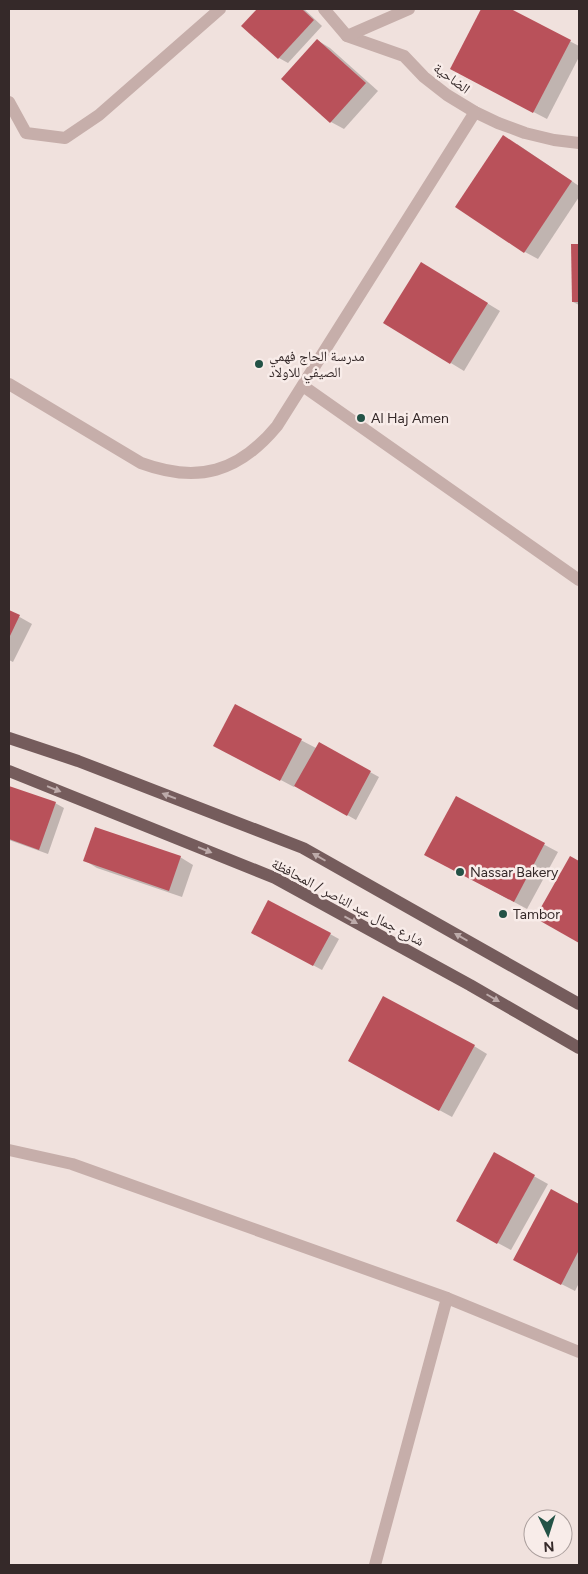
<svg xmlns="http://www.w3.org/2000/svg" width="588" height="1574" font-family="Figtree,'Noto Naskh Arabic',sans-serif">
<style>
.shadow{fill:#0003}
.building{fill:#b9515a}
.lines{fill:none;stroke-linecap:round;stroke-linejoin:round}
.minor{stroke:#c6aeaa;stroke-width:12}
.major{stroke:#755c5c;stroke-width:12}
.oneway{fill:#bdabaa}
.poi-dot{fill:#235246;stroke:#f8ece9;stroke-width:2}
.labels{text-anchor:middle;stroke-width:5;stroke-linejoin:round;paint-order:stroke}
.street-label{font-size:14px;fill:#352929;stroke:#f8ece9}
.poi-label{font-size:14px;fill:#352929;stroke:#f8ece9;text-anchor:start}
</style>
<rect width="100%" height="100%" fill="#f0e1dd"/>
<g class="shadow">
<polygon points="259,9 304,9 322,26 288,63 279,58 243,26"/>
<polygon points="482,9 508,9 579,46 579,57 547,119 451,69"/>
<polygon points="317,40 330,48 378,91 344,129 331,122 282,79"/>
<polygon points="517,144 579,186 579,197 538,259 525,252"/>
<polygon points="572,245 579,245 579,305 573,302"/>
<polygon points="434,271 500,311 464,371 385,323"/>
<polygon points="9,611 32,624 13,662 9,660"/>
<polygon points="235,706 316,748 319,744 379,777 356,820 295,785 294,787 228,752"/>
<polygon points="9,787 55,803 64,808 48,854 9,840"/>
<polygon points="457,798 558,852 527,909 439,862"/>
<polygon points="180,857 193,865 182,897 97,868 84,860"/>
<polygon points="571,857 579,862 579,942 537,918"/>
<polygon points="330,934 339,939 322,970 261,937"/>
<polygon points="474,1046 487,1054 452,1117 362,1068"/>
<polygon points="494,1154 548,1184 511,1250 457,1221"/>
<polygon points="551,1191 579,1205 579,1283 575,1291 528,1267"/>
</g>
<g class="building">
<polygon points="257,9 302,9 314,20 278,59 241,26"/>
<polygon points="481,9 511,9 571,40 533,113 450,69"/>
<polygon points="317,39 366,83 330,123 281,79"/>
<polygon points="503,135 572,181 524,253 455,207"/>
<polygon points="571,244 579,244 579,302 572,302"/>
<polygon points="421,262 488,303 450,364 383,323"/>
<polygon points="9,610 20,615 9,638"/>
<polygon points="235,704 302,739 280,781 213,746"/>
<polygon points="319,742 371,771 347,816 294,786"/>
<polygon points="9,786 56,802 39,850 9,839"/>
<polygon points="456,796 545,843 514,902 424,855"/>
<polygon points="95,827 181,856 169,891 83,861"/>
<polygon points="570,856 579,861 579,943 535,918"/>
<polygon points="268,900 331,933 313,966 251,933"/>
<polygon points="383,996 475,1045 439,1111 348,1061"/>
<polygon points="494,1152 535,1175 497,1244 456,1221"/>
<polygon points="551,1189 579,1204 579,1250 561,1285 513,1260"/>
</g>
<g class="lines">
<g class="minor">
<polyline points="324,9 347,36 404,56 424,77 447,95 475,112 498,123 525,133 554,140 579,143"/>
<polyline points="347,36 409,9"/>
<polyline points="9,102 26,133 65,138 99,115 220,9"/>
<path d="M9 384 141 463C198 484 239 472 277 426L475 112"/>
<polyline points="303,386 579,580"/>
<polyline points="9,1150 72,1164 447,1298 579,1352"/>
<polyline points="375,1565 447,1298"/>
</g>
<g class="major">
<polyline points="9,738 78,761 303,848 579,1004"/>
<polyline points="9,771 275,878 470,985 579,1048"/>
</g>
</g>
<defs><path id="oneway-solid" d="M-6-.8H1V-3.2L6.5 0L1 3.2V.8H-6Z" transform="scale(1.25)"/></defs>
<g class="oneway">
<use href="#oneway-solid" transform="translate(54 789) rotate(22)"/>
<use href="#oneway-solid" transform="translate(169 796) rotate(-159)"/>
<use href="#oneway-solid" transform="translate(205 850) rotate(22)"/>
<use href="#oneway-solid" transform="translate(319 857) rotate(-150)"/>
<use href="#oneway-solid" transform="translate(351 920) rotate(29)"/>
<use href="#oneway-solid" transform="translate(461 937) rotate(-150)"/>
<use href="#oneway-solid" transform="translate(493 998) rotate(30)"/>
</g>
<g class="poi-dot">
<circle cx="259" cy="364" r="5"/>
<circle cx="361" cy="418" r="5"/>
<circle cx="460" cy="872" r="5"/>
<circle cx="503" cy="914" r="5"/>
</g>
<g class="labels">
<g class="street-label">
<text transform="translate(452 78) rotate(36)" y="5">الضاحية</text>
<text transform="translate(348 902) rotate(28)" y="5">شارع جمال عبد الناصر / المحافظة</text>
</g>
<g class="poi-label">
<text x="269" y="361">مدرسة الحاج فهمي<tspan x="269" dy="16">الصيفي للاولاد</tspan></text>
<text x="371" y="423">Al Haj Amen</text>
<text x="470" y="877">Nassar Bakery</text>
<text x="513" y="919">Tambor</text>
</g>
</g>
<rect width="588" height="1574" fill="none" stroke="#352929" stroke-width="20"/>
<g transform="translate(548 1534) rotate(176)"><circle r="24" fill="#f8ece9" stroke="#aa9e9c"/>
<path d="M0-4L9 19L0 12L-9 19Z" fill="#235246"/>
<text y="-8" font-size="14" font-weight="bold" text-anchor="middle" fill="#352929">N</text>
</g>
</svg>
